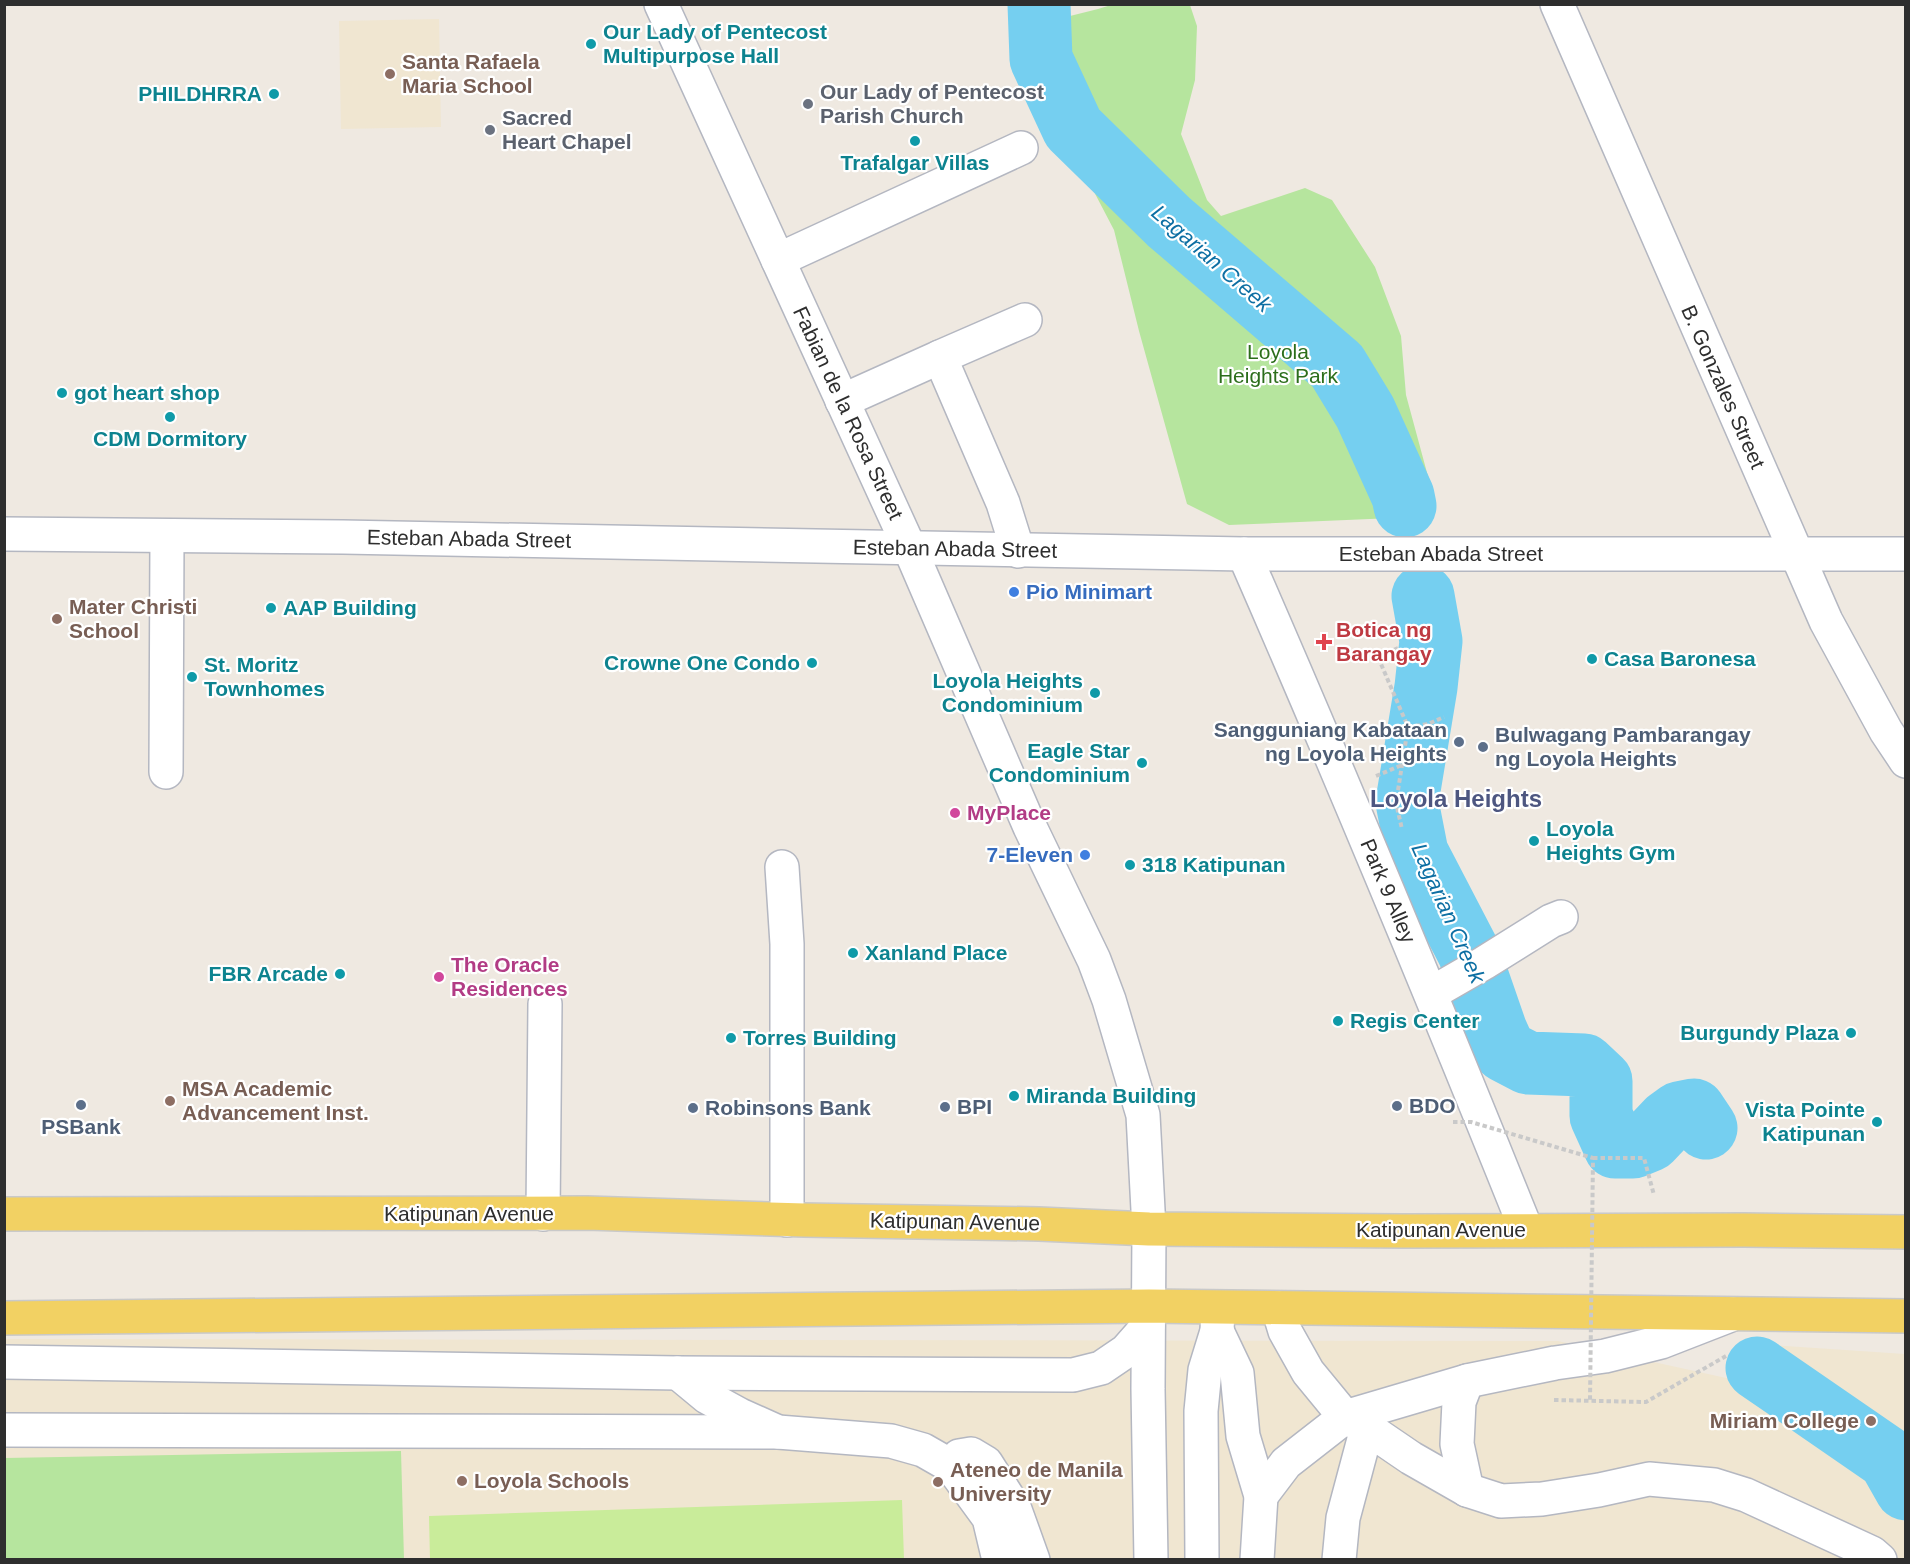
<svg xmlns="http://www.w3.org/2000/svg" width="1910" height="1564" font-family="Helvetica,sans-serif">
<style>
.education{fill:#f0e6d1}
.green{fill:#b6e59e}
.pitch{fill:#c9ec9a}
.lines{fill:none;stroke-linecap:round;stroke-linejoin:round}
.river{stroke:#75cff0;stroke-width:63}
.minor-casing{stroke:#b4b7c1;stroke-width:36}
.major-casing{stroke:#c9c9c9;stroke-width:36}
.path{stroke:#c9c9c9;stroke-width:4;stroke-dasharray:4.5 3;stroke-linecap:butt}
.minor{stroke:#fff;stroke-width:33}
.major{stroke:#f2d163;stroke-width:33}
.path-bridge{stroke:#c9c9c9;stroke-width:4;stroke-dasharray:4.5 3;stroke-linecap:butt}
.culture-dot{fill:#0f9aa8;stroke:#fff;stroke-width:2}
.education-dot{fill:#8d6e63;stroke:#fff;stroke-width:2}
.worship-dot{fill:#6b7280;stroke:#fff;stroke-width:2}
.shop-dot{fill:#3f7fe0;stroke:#fff;stroke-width:2}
.health-dot{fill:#e0444e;stroke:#fff;stroke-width:2}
.service-dot{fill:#5c6f8a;stroke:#fff;stroke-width:2}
.hotel-dot{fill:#d1479c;stroke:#fff;stroke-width:2}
.labels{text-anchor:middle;stroke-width:4.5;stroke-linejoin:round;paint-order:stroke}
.culture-label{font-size:21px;font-weight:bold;fill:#0d838f;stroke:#fff;text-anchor:start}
.education-label{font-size:21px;font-weight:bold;fill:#785e54;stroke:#fff;text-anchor:start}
.worship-label{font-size:21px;font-weight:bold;fill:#5b616d;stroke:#fff;text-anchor:start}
.park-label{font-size:21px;fill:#2c6e1b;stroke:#fff}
.street-label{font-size:21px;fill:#2e2e2e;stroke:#fff}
.shop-label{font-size:21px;font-weight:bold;fill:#366cbe;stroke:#fff;text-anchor:start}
.health-label{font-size:21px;font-weight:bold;fill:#be3a42;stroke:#fff;text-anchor:start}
.service-label{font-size:21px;font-weight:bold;fill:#4e5e75;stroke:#fff;text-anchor:start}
.hotel-label{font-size:21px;font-weight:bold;fill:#b23c85;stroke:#fff;text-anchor:start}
.water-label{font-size:22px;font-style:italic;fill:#0d6fa3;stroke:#fff}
.quarter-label{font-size:24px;font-weight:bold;fill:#4d5680;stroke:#fff}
</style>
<rect width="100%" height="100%" fill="#efe9e1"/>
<g class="education">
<polygon points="439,19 441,127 341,129 339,21"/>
<polygon points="5,1339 1558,1341 1749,1383 1842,1444 1902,1519 1906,1526 1905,1560 5,1560"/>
<polygon points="1771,1345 1905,1354 1905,1480 1893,1456 1780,1386"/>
</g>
<g class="green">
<polygon points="1111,5 1190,5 1197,26 1195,80 1181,134 1207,200 1221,216 1305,188 1332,200 1375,267 1401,336 1406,395 1436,506 1417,517 1229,525 1187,504 1139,331 1114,230 1010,31 1098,9"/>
<polygon points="401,1451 404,1559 5,1559 5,1458"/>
</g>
<polygon class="pitch" points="902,1500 904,1559 430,1559 429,1516"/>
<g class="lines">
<g class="river">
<polyline points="1039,4 1041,59 1073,128 1169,222 1337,366 1365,412 1403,496 1405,506"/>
<polyline points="1423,596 1431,641 1426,687 1407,802 1417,853 1469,953 1496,1031 1505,1051 1528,1063 1584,1065 1601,1081 1601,1116 1615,1147 1633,1147 1650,1140 1668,1121 1679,1113 1694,1110 1706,1128"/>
<polyline points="1757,1368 1889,1459 1906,1489"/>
</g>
<g class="minor-casing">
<g id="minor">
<polyline points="661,4 910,549 1030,827 1094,960 1109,1000 1143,1115 1149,1229 1148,1389 1151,1560"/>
<polyline points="1557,4 1826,621 1886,731 1906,761"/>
<polyline points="778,260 1021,148"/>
<polyline points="842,401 940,357"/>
<polyline points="4,534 343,537 1244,554 1906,554"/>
<polyline points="1018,551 1003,503 940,357 1025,320"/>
<path d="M1244 554C1342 778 1435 1003 1526 1229"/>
<polyline points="166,772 167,536"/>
<polyline points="782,867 787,944 787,1220"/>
<polyline points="1432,993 1484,963 1551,921 1561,917"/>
<polyline points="543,1214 545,1004"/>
<polyline points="1278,1308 1285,1331 1308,1372 1345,1417 1367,1428 1343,1518 1339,1560"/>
<polyline points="1217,1331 1237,1373 1243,1436 1261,1496 1257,1560"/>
<polyline points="4,1362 678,1373 1073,1375 1101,1368 1126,1351 1148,1326"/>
<polyline points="678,1373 707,1397 740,1415 778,1432 891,1441 923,1450 951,1466 989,1518 999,1560"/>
<polyline points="1367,1428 1411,1458 1467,1490 1501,1501 1542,1499 1599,1490 1649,1479 1714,1485 1746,1495 1872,1553 1880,1560"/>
<polyline points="4,1430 778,1432"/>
<polyline points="951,1466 959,1456 971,1454 986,1463 1014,1507 1033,1560"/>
<polyline points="1467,1490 1457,1444 1459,1402 1467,1381"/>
<polyline points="1261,1496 1286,1463 1345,1417 1467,1381 1555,1363 1605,1356 1661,1342 1733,1314"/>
<polyline points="1202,1560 1201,1411 1205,1370 1217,1331 1218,1308"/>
</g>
</g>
<g class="major-casing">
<g id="major">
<polyline points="4,1214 587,1213 804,1220 1039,1224 1149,1229 1403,1231 1744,1230 1906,1232"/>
<polyline points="4,1318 1149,1306 1906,1316"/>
</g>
</g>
<g class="path">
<polyline points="1398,648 1378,657 1408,727 1396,803 1402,829"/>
<polyline points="1408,727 1428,724 1444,717"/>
<polyline points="1376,776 1402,765"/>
<polyline points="1593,1158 1644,1158 1654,1195"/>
<polyline points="1554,1400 1646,1402 1726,1356"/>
</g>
<use href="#minor" class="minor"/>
<use href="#major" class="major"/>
<polyline class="path-bridge" points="1453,1122 1471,1122 1593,1158 1590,1401"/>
</g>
<g class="culture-dot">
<circle cx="591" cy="44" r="6"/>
<circle cx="274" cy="94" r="6"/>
<circle cx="915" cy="141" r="6"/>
<circle cx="62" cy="393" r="6"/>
<circle cx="170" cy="417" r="6"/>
<circle cx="271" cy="608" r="6"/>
<circle cx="1592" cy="659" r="6"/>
<circle cx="812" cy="663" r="6"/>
<circle cx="192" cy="677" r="6"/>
<circle cx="1095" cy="693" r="6"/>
<circle cx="1142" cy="763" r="6"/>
<circle cx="1534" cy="841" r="6"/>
<circle cx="1130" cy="865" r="6"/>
<circle cx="853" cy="953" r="6"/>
<circle cx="340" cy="974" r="6"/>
<circle cx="1338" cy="1021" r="6"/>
<circle cx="1851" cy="1033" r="6"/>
<circle cx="731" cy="1038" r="6"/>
<circle cx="1014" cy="1096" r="6"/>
<circle cx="1877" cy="1122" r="6"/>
</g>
<g class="education-dot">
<circle cx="390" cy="74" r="6"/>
<circle cx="57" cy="619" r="6"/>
<circle cx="170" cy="1101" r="6"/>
<circle cx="1871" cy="1421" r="6"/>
<circle cx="462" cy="1481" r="6"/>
<circle cx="938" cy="1482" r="6"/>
</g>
<g class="worship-dot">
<circle cx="808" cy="104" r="6"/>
<circle cx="490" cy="130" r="6"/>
</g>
<g class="shop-dot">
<circle cx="1014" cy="592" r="6"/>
<circle cx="1085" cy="855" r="6"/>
</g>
<path class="health-dot" d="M1321 633h6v6h6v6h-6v6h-6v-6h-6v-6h6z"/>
<g class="service-dot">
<circle cx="1459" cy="742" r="6"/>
<circle cx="1483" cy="747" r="6"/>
<circle cx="81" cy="1105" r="6"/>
<circle cx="1397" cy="1106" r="6"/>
<circle cx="945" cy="1107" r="6"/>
<circle cx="693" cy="1108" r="6"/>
</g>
<g class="hotel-dot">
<circle cx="955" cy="813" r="6"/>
<circle cx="439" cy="977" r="6"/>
</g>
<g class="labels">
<g class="culture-label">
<text x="603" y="39">Our Lady of Pentecost<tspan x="603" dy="24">Multipurpose Hall</tspan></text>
<text x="262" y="101" text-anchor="end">PHILDHRRA</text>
<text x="915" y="170" text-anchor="middle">Trafalgar Villas</text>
<text x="74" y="400">got heart shop</text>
<text x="170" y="446" text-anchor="middle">CDM Dormitory</text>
<text x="283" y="615">AAP Building</text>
<text x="1604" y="666">Casa Baronesa</text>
<text x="800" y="670" text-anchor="end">Crowne One Condo</text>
<text x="204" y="672">St. Moritz<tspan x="204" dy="24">Townhomes</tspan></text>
<text x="1083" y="688" text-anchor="end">Loyola Heights<tspan x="1083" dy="24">Condominium</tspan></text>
<text x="1130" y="758" text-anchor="end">Eagle Star<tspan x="1130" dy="24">Condominium</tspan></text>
<text x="1546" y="836">Loyola<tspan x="1546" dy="24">Heights Gym</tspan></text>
<text x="1142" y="872">318 Katipunan</text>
<text x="865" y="960">Xanland Place</text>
<text x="328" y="981" text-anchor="end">FBR Arcade</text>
<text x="1350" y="1028">Regis Center</text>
<text x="1839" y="1040" text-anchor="end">Burgundy Plaza</text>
<text x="743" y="1045">Torres Building</text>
<text x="1026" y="1103">Miranda Building</text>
<text x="1865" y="1117" text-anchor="end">Vista Pointe<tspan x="1865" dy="24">Katipunan</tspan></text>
</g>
<g class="education-label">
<text x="402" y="69">Santa Rafaela<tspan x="402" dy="24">Maria School</tspan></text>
<text x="69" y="614">Mater Christi<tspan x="69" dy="24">School</tspan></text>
<text x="182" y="1096">MSA Academic<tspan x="182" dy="24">Advancement Inst.</tspan></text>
<text x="1859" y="1428" text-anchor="end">Miriam College</text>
<text x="950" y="1477">Ateneo de Manila<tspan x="950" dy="24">University</tspan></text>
<text x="474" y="1488">Loyola Schools</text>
</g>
<g class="worship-label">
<text x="820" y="99">Our Lady of Pentecost<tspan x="820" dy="24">Parish Church</tspan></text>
<text x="502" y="125">Sacred<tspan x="502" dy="24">Heart Chapel</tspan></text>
</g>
<g class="park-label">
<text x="1278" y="359">Loyola<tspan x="1278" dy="24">Heights Park</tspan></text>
</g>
<g class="street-label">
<text transform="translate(1723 387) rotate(66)" y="7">B. Gonzales Street</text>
<text transform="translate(848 413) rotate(65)" y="7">Fabian de la Rosa Street</text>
<text transform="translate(469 539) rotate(1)" y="7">Esteban Abada Street</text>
<text transform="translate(955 549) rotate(1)" y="7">Esteban Abada Street</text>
<text x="1441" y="561">Esteban Abada Street</text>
<text transform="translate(1388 891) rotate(67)" y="7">Park 9 Alley</text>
<text x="469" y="1221">Katipunan Avenue</text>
<text transform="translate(955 1222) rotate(1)" y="7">Katipunan Avenue</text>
<text x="1441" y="1237">Katipunan Avenue</text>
</g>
<g class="shop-label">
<text x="1026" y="599">Pio Minimart</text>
<text x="1073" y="862" text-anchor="end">7-Eleven</text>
</g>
<g class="health-label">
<text x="1336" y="637">Botica ng<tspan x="1336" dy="24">Barangay</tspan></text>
</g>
<g class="service-label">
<text x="1447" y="737" text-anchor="end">Sangguniang Kabataan<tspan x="1447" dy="24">ng Loyola Heights</tspan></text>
<text x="1495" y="742">Bulwagang Pambarangay<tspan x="1495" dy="24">ng Loyola Heights</tspan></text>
<text x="1409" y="1113">BDO</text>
<text x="957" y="1114">BPI</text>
<text x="705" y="1115">Robinsons Bank</text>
<text x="81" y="1134" text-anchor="middle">PSBank</text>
</g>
<g class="hotel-label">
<text x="967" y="820">MyPlace</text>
<text x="451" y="972">The Oracle<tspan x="451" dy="24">Residences</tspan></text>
</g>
<g class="water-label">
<text transform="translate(1212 258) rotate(41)" y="8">Lagarian Creek</text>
<text transform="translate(1449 913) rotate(66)" y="8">Lagarian Creek</text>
</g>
<g class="quarter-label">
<text x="1456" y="807">Loyola Heights</text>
</g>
</g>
<rect width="1910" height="1564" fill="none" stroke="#2e2e2e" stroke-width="12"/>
</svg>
